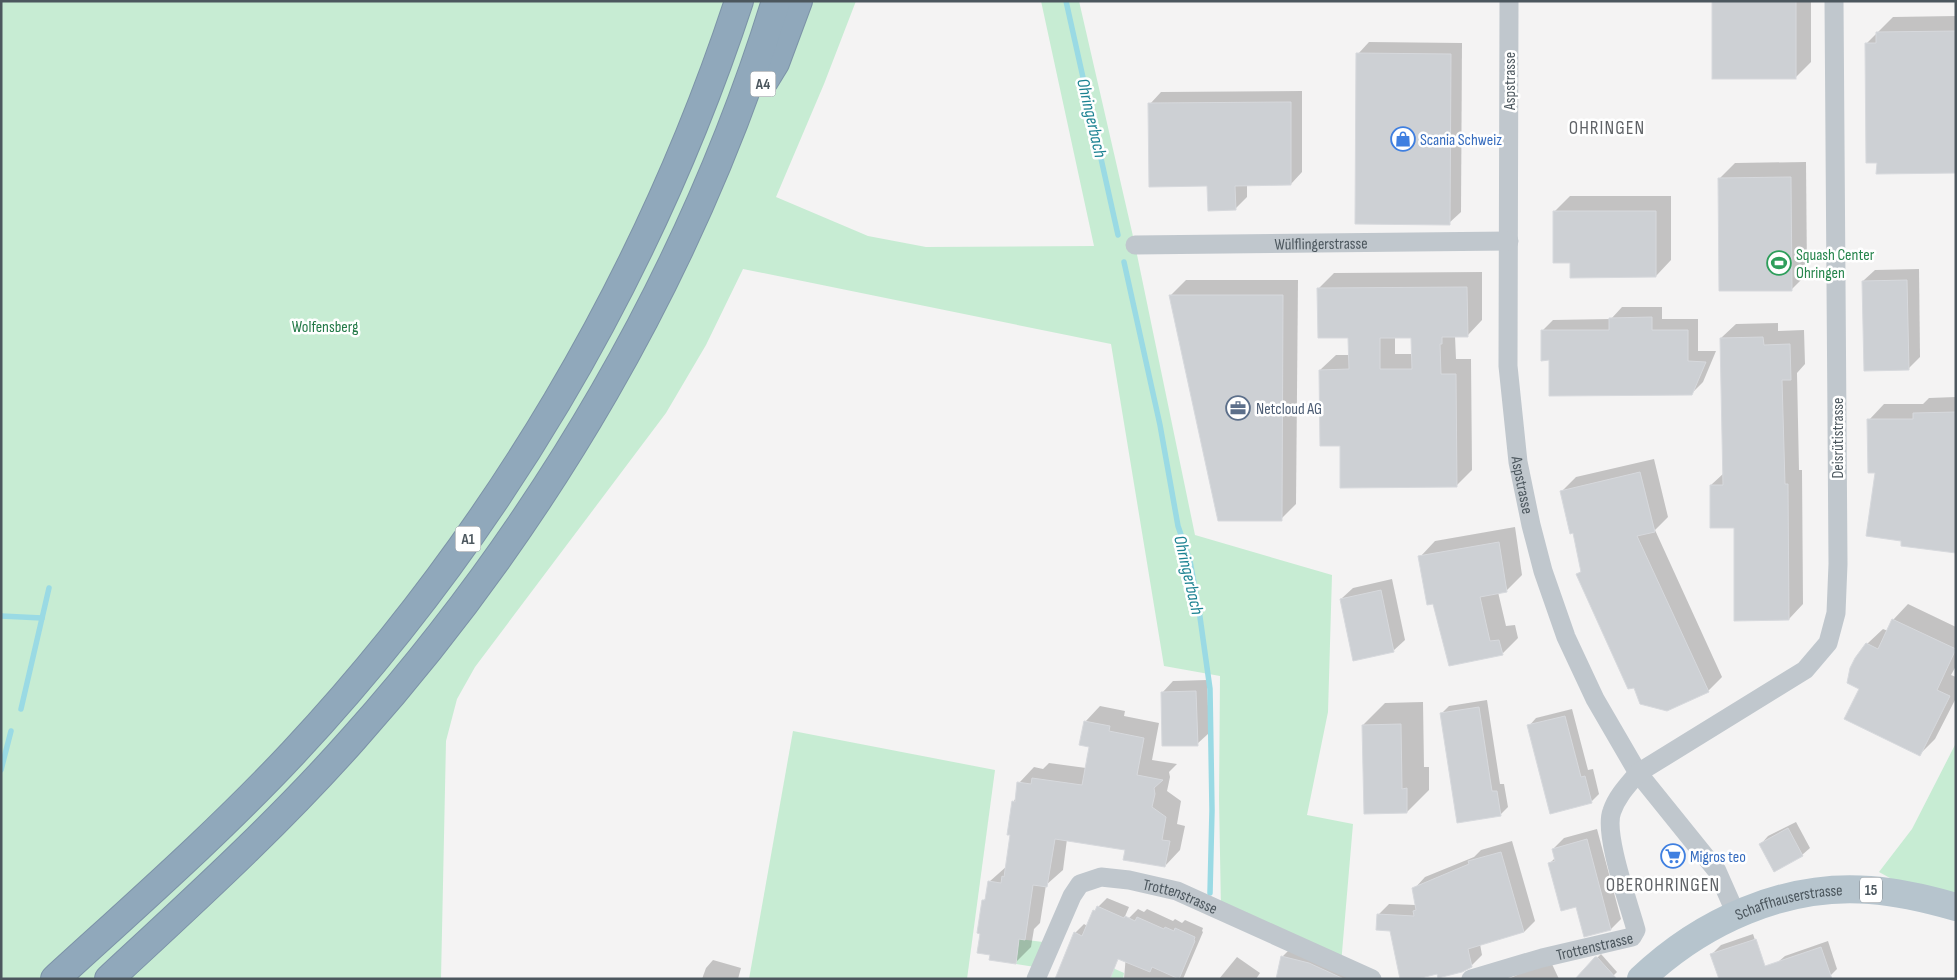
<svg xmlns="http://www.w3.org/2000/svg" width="1957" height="980" font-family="'Sofia Sans Condensed',sans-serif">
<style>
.green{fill:#c7ecd3}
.shadow{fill:#0003;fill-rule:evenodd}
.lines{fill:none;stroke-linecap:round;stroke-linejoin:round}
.stream{stroke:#9adae4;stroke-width:5.5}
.building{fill:#cdd0d4;stroke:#d7d9dd;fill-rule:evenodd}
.motorway-casing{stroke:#7c93a7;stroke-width:30}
.minor{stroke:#c0c7cd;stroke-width:19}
.primary{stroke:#b6c4cd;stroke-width:28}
.motorway{stroke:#90a8bb;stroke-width:28}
.labels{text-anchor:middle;stroke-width:5;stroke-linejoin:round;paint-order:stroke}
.shield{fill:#fff;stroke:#82898e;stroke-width:1}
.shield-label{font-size:15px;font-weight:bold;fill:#4c575e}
.street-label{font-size:16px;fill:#4c575e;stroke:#fff}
.shop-label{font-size:16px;fill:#366cbe;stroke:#fff;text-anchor:start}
.leisure-label{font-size:16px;fill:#27864d;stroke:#fff;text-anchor:start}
.park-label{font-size:16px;fill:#237947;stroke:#fff}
.service-label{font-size:16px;fill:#4e5e75;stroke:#fff;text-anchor:start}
.water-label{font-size:18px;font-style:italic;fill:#1c8292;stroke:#fff}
.quarter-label{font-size:19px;letter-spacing:1px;fill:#606367;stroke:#fff}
</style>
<rect width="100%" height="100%" fill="#f4f3f3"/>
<g class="green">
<polygon points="1,1 856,1 824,84 776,197 868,236 926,247 1094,246 1041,1 1079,1 1135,245 1195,535 1332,575 1328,712 1307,815 1353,824 1341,964 1221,909 1219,799 1220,676 1164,666 1111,344 743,269 706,345 666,413 475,667 457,699 446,741 441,979 1,979"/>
<polygon points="793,731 995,770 967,979 749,979"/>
<polygon points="1956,743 1956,907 1930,900 1879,872 1912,829"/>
<polygon points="1019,939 1043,942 1035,967 1016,964"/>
<polygon points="1106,965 1124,973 1123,979 1100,979"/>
</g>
<g class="shadow">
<polygon points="1713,1 1811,1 1811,62 1795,78"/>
<polygon points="1956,16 1956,172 1878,162 1866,44 1893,17"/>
<polygon points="1369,42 1462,43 1461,212 1449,223 1358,54"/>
<polygon points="1302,91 1302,172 1291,184 1247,184 1247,197 1235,209 1209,185 1150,104 1161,92"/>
<polygon points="1806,162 1807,274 1792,289 1720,178 1735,163"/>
<polygon points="1570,196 1671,196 1671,260 1656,276 1571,262 1554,212"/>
<polygon points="1919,269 1920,357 1908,369 1863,281 1875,270"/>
<path d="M1482 272V320L1467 336H1455L1456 359H1471L1472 470 1456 486 1341 445 1320 370 1336 355H1349V337L1319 288 1334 273ZM1395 336H1412V354H1395Z"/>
<polygon points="1186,280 1298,280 1296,504 1281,519 1220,520 1171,295"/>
<polygon points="1622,307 1662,307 1662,319 1698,319 1698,351 1716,351 1703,382 1691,394 1550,359 1542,331 1553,320 1611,319"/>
<polygon points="1778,323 1778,331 1804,330 1805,364 1797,373 1799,470 1802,470 1803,604 1789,619 1711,485 1724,473 1721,338 1736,324"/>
<polygon points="1956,397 1956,475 1869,420 1884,404 1923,404 1929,398"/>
<polygon points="1654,459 1668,517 1655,530 1722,677 1708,691 1635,686 1578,575 1582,570 1574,531 1562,491 1576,477"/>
<polygon points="1515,527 1522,575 1507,590 1498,592 1506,626 1515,625 1518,638 1503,653 1450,665 1420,557 1435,541"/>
<polygon points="1392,579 1405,640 1393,651 1341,599 1353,588"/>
<polygon points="1908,604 1956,627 1956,666 1951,675 1956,677 1956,698 1935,739 1920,754 1860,688 1867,644 1883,629 1888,631 1893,620"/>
<polygon points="1207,680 1209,733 1197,744 1162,693 1173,681"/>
<polygon points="1487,700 1500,784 1504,784 1508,807 1500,815 1441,714 1449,706"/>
<polygon points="1423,702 1424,767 1429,767 1429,790 1407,812 1363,725 1385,703"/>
<polygon points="1100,706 1125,711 1124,716 1159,723 1152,760 1177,764 1169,772 1170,777 1167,791 1181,801 1177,824 1185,826 1180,850 1165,866 1126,849 1067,839 1063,870 1046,885 1040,923 1034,929 1031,947 1015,963 983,901 987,897 989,882 1007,866 1011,834 1013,802 1016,798 1019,783 1034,767 1043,769 1049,763 1086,768 1090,746 1085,722"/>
<polygon points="1572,709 1588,770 1593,769 1599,794 1591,802 1529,726 1536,718"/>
<polygon points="1796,822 1810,848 1802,855 1761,844 1768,836"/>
<polygon points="1597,829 1621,919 1611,929 1577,906 1550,863 1555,858 1553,849 1564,838"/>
<polygon points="1512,841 1535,921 1524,932 1480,944 1482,955 1471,966 1438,973 1391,930 1378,915 1389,904 1416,905 1414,889 1425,877 1474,857 1481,850"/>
<polygon points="1107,898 1129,907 1098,979 1075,933 1084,924 1087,926 1094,911"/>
<polygon points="1138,909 1144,912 1147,909 1173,921 1175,919 1182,923 1185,920 1203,928 1202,931 1203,932 1183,979 1124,979 1129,918"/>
<polygon points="1753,934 1768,979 1712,954 1721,945"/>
<polygon points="1828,941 1837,969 1830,976 1778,962 1785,956"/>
<polygon points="1292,947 1371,979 1277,979 1282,957"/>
<polygon points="1601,954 1617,972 1610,979 1583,972"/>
<polygon points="1237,957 1260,973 1256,979 1219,979"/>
<polygon points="713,960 741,968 738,979 702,979 706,968"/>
<polygon points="1551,962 1559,979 1509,979 1527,970"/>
</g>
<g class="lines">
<g class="stream">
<polyline points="1066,1 1118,235"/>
<polyline points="1124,262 1160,425 1178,526 1190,561 1199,610 1210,689 1212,810 1210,893"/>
<polyline points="1,616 42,618"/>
<polyline points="21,709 49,588"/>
<polyline points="1,770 11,731"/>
</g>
</g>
<g class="building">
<rect x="1712" y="1" width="84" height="78"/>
<polygon points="1956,31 1956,173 1876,174 1877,163 1866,163 1865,43 1876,43 1876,32"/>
<polygon points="1356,53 1451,54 1450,225 1355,224"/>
<polygon points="1291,102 1291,185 1235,186 1236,210 1208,211 1207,186 1149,187 1148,103"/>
<polygon points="1791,177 1792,291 1719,291 1718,178"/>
<polygon points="1553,211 1656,211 1656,277 1570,278 1570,263 1553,263"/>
<polygon points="1907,280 1909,370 1864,371 1862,281"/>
<path d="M1467 287 1468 337H1442V344H1440L1441 374H1456L1457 487 1340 488V446H1320L1319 370 1349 369 1348 338H1318L1317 288ZM1380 338H1411L1412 369H1380Z"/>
<polygon points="1169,295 1283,295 1282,521 1218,521"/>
<polygon points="1652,317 1652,330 1688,330 1688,361 1706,362 1692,395 1549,396 1549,360 1541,361 1541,330 1609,330 1609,318"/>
<polygon points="1763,337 1764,345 1790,344 1791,380 1782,380 1785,484 1788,484 1789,620 1734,621 1734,528 1710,528 1710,485 1723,485 1720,338"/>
<polygon points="1956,412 1956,553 1901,546 1901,541 1866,536 1875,473 1868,473 1867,419 1913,419 1913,413"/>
<polygon points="1640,472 1655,532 1637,536 1709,692 1667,711 1640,704 1634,688 1628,689 1576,574 1581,572 1573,533 1570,534 1560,491"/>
<polygon points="1499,542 1507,592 1480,597 1490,641 1499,640 1503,655 1449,666 1433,604 1427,605 1418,556"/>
<polygon points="1381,590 1394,652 1353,661 1340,599"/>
<polygon points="1892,619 1956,649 1937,690 1950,696 1920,756 1844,719 1859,689 1847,683 1850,668 1855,658 1866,643 1878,649"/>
<polygon points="1196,691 1198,746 1162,746 1161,692"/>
<polygon points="1479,707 1492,791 1497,791 1501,816 1457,823 1440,713"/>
<polygon points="1565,716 1581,777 1585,776 1592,803 1550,814 1527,725"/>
<polygon points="1084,721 1110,726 1109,731 1144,738 1137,775 1163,780 1154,788 1155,794 1152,807 1166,817 1162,840 1170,841 1165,867 1123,860 1125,850 1055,839 1047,887 1033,885 1025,940 1019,939 1016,964 989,960 990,955 977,953 980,934 977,933 982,900 985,900 988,881 1001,883 1002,876 1004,877 1010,835 1007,835 1012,801 1015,802 1017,782 1031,784 1032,778 1082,785 1089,747 1079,745"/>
<polygon points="1401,724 1402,789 1407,788 1407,813 1364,814 1362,725"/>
<polygon points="1788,828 1803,856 1774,872 1759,844"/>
<polygon points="1587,839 1611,930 1584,937 1576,907 1561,911 1548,863 1555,861 1552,849"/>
<polygon points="1501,852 1524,932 1468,949 1472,967 1462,972 1438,978 1437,974 1417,979 1400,979 1390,931 1376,930 1377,914 1414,916 1413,911 1416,910 1412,888 1469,864 1468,861"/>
<polygon points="1097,906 1124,918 1125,916 1135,921 1137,917 1164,929 1165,927 1174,931 1175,928 1195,937 1194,940 1195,941 1179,979 1152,967 1150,972 1118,959 1110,979 1055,979 1074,932 1082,936 1093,910 1095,911"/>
<polygon points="1756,939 1765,966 1821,947 1832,979 1719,979 1710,954"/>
<polygon points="1281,956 1309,963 1344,979 1276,979"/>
<polygon points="1595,957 1597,957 1617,979 1575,979"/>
</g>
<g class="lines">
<g class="motorway-casing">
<g id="motorway">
<polyline points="764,81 775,63 798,1"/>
<path d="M55 979C136 905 218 833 293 753 494 538 647 281 739 1"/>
<path d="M109 979C193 901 278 824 354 738 543 526 692 273 776 1"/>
</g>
</g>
<g class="minor">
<path id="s1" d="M1509 1 1508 366 1518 462 1531 525 1543 571 1566 637 1595 699 1638 773 1717 871 1736 914"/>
<path id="s2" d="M1135 245 1509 241"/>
<path id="s3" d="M1036 979 1072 896 1080 884 1101 877 1129 880 1177 891 1372 979"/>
<path id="s4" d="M1471 979 1542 958 1632 937 1636 930C1629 904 1603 833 1612 811 1617 796 1628 785 1638 773L1805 670 1828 643 1836 613 1838 564 1834 1"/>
</g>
<path class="primary" id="s5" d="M1641 979C1701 922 1785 883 1870 890 1899 892 1928 899 1956 907"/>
<use href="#motorway" class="motorway"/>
</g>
<defs>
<g id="shop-ring" transform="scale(1.25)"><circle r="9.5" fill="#fff" stroke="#3f7fe0" stroke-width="1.5"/><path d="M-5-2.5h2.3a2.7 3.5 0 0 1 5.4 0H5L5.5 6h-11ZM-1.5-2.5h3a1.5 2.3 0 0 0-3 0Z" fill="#3f7fe0"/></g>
<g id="stadium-ring" transform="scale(1.25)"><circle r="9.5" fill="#fff" stroke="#2e9e5b" stroke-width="1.5"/><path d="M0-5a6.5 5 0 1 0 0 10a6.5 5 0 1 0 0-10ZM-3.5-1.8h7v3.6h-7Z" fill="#2e9e5b"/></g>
<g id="office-ring" transform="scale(1.25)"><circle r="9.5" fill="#fff" stroke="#5c6f8a" stroke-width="1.5"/><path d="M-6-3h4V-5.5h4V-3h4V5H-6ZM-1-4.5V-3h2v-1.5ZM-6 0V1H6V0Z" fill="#5c6f8a"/></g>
<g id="supermarket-ring" transform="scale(1.25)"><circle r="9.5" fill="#fff" stroke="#3f7fe0" stroke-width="1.5"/><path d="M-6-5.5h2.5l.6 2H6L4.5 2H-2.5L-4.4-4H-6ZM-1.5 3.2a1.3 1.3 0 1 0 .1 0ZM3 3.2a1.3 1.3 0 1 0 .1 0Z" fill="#3f7fe0"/></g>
</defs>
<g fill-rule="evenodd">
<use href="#shop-ring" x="1403" y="139"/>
<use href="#stadium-ring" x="1779" y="263"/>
<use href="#office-ring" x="1238" y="408"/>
<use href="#supermarket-ring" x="1673" y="856"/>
</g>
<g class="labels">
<g class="shield">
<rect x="750.5" y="71.5" width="25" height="25" rx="4"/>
<rect x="455.5" y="526.5" width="25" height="25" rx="4"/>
<rect x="1860" y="877.5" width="22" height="25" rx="4"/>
</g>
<g class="shield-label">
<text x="763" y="89">A4</text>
<text x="468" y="544">A1</text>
<text x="1871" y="895">15</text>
</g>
<g class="street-label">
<text transform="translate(1509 81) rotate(-90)" y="6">Aspstrasse</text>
<text dy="6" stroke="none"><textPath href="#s2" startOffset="186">Wülflingerstrasse</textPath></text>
<text transform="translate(1837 438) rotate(-90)" y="6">Deisrütistrasse</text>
<text dy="6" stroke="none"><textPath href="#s1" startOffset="485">Aspstrasse</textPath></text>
<text dy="6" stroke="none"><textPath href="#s3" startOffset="209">Trottenstrasse</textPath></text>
<text dy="6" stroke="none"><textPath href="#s5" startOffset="170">Schaffhauserstrasse</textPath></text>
<text dy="6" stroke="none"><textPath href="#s4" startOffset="128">Trottenstrasse</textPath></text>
</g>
<g class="shop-label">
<text x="1420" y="145">Scania Schweiz</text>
<text x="1690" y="862">Migros teo</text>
</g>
<g class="leisure-label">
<text x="1796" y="260">Squash Center<tspan x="1796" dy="18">Ohringen</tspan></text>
</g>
<g class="park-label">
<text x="325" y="332">Wolfensberg</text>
</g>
<g class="service-label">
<text x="1256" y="414">Netcloud AG</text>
</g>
<g class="water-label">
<text transform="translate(1092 118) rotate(77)" y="6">Ohringerbach</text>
<text transform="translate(1189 575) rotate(77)" y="6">Ohringerbach</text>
</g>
<g class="quarter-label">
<text x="1607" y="134">OHRINGEN</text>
<text x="1663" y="891">OBEROHRINGEN</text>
</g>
</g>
<rect width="1957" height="980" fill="none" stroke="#4c575e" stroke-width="5"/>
</svg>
